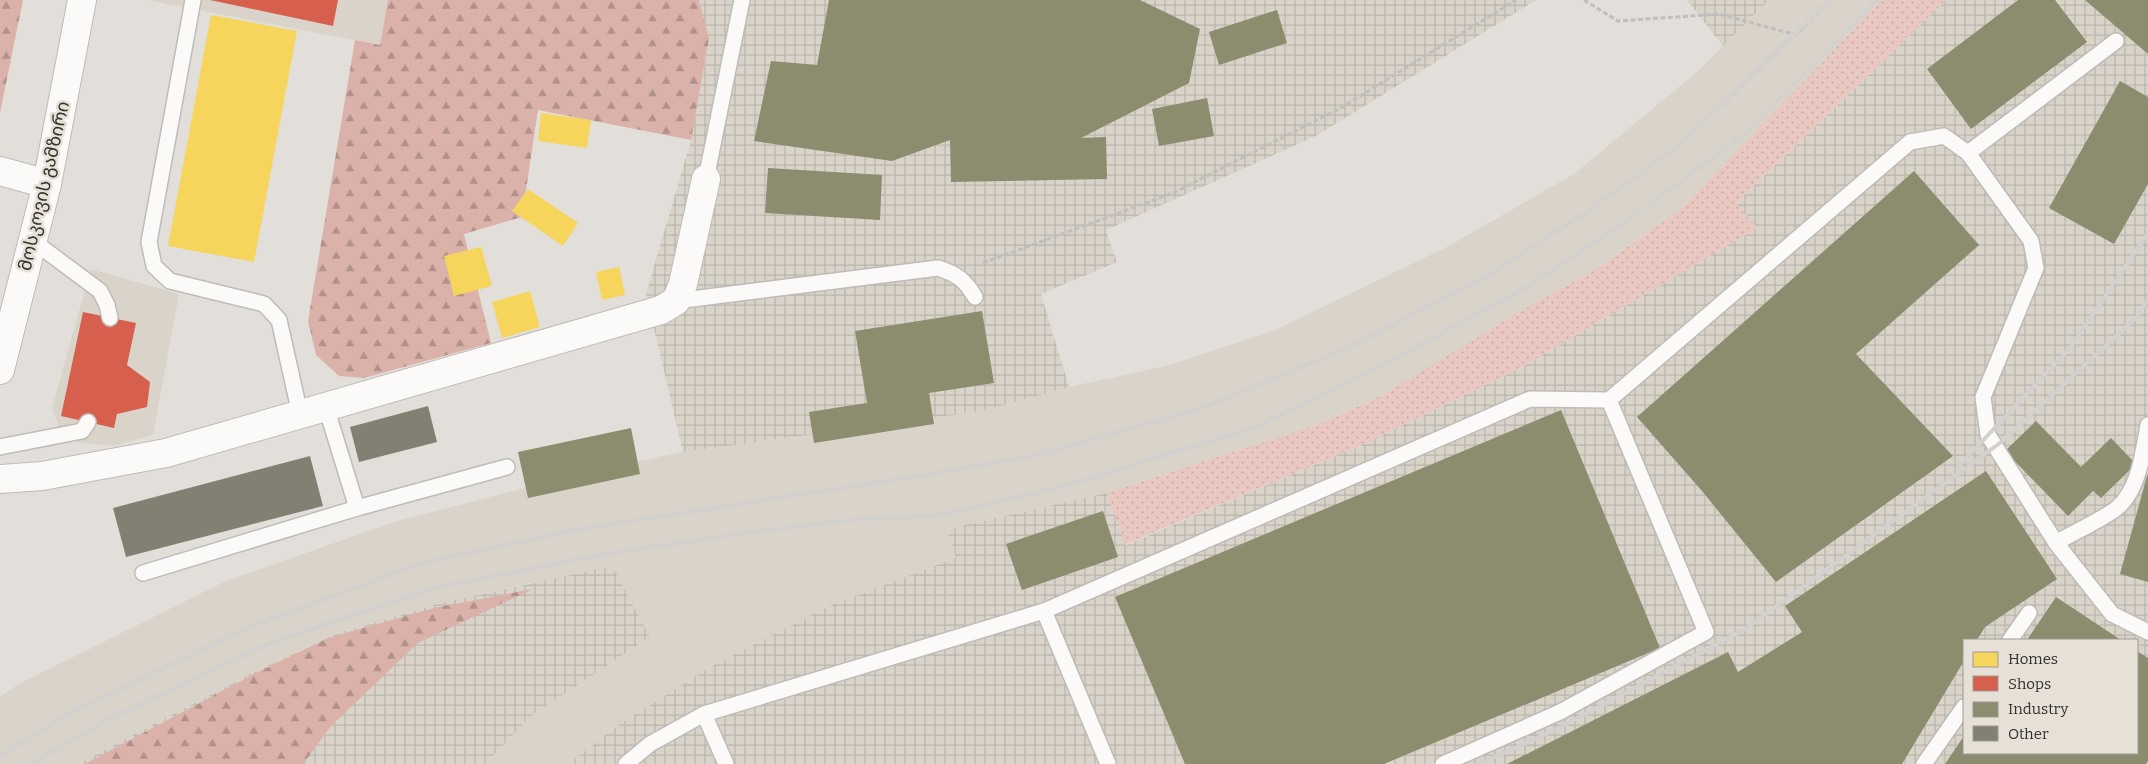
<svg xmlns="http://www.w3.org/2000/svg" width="2148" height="764" font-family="Bitter,'Noto Sans Georgian',serif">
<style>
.built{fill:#d9d3c9}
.industrial{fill:url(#industrial-grid);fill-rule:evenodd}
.grass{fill:url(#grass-dots)}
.forest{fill:url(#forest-firs)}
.homes{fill:#f6d55c}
.shops{fill:#d6604d}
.industry{fill:#8c8c6e}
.building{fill:#828073}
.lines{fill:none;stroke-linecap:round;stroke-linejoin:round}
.service-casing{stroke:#bebcb8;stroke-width:18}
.minor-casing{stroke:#bebcb8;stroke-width:30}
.primary-casing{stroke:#bebcb8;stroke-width:30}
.path{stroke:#c0bfbd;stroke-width:3;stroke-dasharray:5 2.5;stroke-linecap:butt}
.service{stroke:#fbfaf9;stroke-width:15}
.minor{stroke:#fbfaf9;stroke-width:28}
.primary{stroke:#fbfaf9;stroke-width:28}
.rail{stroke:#d3d1d0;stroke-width:4}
.labels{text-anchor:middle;stroke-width:5;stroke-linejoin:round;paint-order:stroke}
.street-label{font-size:18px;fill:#33312d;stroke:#e6e0d7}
</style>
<defs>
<pattern id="industrial-grid" width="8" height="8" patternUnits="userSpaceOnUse" patternTransform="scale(1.25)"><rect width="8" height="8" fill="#d9d3c9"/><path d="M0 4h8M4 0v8" fill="none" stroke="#bbb6ad"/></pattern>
<pattern id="grass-dots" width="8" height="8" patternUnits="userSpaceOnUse" patternTransform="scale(1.25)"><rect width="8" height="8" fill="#e9c8c1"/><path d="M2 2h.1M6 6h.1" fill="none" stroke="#c8aca6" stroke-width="1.8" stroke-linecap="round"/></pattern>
<pattern id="forest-firs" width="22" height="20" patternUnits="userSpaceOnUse" patternTransform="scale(1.25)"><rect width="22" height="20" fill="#dbb2aa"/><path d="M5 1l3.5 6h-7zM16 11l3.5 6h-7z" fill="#b2918b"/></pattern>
</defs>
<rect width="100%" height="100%" fill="#e2dfda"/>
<g class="built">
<polygon points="147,0 388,0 380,45"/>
<polygon points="1769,0 1882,0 1683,207 1600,267 1383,395 1322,423 1107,493 947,529 957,558 829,606 710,667 617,726 568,764 485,764 531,716 650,637 530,583 445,602 339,633 252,673 78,764 0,764 0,697 17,685 226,581 397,521 599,469 683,452 982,411 1069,387 1166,366 1273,331 1447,247 1574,174 1697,72"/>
<polygon points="91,269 179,294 153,435 113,446 77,442 62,435 52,408"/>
</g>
<g class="industrial">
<polygon points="699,0 1536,0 1316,136 1106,230 1117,262 1041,294 1069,387 982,411 683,452 646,294 691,140 709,39"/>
<polygon points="1687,0 1769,0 1723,46"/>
<path d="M1946 0H2148V764H568L617 726 710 667 829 606 956 558 947 529 1107 493 1126 545 1366 443 1520 368 1757 228 1736 203ZM1964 640H2137V753H1964Z"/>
<polygon points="612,566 650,637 531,716 485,764 78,764 252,673 339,633 445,602"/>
</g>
<polygon class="grass" points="1882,0 1946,0 1736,203 1757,228 1520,368 1366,443 1126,544 1128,552 1107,493 1322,423 1383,395 1514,315 1600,267 1683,207"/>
<g class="forest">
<polygon points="0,0 23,0 0,113"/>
<polygon points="388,0 699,0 709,38 691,140 538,110 522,217 464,234 491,343 364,378 339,376 316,355 308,321 355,40 380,45"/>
<polygon points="533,589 418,643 331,726 303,764 85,764 256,673 328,638 434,608"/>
</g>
<g class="homes">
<polygon points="211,15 297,31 254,262 168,246"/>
<polygon points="541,113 591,120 587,148 538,141"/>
<polygon points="528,189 578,223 563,246 512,211"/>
<polygon points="481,247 492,286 454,296 444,256"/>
<polygon points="619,267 625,295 602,300 596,272"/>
<polygon points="530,291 540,327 502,338 492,302"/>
</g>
<g class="shops">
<polygon points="210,0 338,0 333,26"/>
<polygon points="83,312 136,323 127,365 150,382 147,407 117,414 114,428 61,416"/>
</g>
<g class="industry">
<polygon points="829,0 1140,0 1200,29 1189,83 1081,138 1106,137 1107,179 951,182 950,140 892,161 754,141 771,61 817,65"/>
<polygon points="2018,0 2055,0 2087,42 1971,129 1927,69"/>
<polygon points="2085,0 2148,0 2148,54"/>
<polygon points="1277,10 1287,43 1219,65 1209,32"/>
<polygon points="2120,81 2148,97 2148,184 2114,244 2049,208"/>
<polygon points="1207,98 1214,136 1159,146 1152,109"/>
<polygon points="768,168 882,175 880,220 765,213"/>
<polygon points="1914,171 1979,245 1856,354 1953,456 1776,582 1702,491 1637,417"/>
<polygon points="982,311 994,383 929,393 934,424 814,443 809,412 867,403 855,331"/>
<polygon points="1561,410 1660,648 1384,764 1185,764 1115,597"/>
<polygon points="2036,421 2081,467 2111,438 2136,464 2101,498 2093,491 2068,516 2005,451"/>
<polygon points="631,428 640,474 528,498 518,452"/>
<polygon points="1986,471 2057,579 1985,627 1977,640 1964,640 1964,661 1902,764 1507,764 1728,652 1738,672 1802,632 1785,606"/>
<polygon points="2147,476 2148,476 2148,582 2120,574"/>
<polygon points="1103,511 1118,557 1022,590 1006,544"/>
<polygon points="2056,597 2121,640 2027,640"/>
<polygon points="2137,651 2148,658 2148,761 2146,764 1945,764 1964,736 1964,753 2137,753"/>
</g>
<g class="building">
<polygon points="428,406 437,442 359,462 350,427"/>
<polygon points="310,456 323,506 126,557 113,508"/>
</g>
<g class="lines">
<g class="service-casing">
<g id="service">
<polyline points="193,0 149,242 154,266 170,281 264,304 279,320 300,414"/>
<polyline points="1968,153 2116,41"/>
<polyline points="706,179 742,0"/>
<polyline points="33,241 100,291 107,305 110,318"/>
<path d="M676 301 938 268C957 274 965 280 975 297"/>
<polyline points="0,447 82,431 88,422"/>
<polyline points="357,508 507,467"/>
<path d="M2056 543C2074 532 2102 520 2117 508 2139 490 2143 452 2148 425"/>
<polyline points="143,573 357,508 326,407"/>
<polyline points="1044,611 1108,764"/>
<polyline points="2010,640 2029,613"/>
<polyline points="704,714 726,764"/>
<polyline points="626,764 650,744 704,714 1044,611 1530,399 1609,400 1910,142 1944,136 1968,153 2031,241 2036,268 1983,397 1988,435 2056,543 2112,614 2148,632"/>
<polyline points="1443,764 1560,712 1706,632 1609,400"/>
<polyline points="1924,764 1964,707"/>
</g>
</g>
<g class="minor-casing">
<g id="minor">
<polyline points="0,171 47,184"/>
<polyline points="0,479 42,476 166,453 661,310 676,301 683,284 706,179"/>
</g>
</g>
<g class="primary-casing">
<polyline id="primary" points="0,370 47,184 82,0"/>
</g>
<g class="path">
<polyline points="1584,0 1618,21 1719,14 1796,35 1830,0"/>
<polyline points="983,263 1173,193 1339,109 1516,0"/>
</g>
<use href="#service" class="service"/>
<use href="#minor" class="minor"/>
<use href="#primary" class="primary"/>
<g class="rail">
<polyline points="1958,467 2070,348 2148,233"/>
<polyline points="0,756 67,715 240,631 421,563 580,529 913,477 1037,455 1200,409 1347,348 1488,276 1588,211 1681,144 1830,0"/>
<polyline points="31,764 105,721 268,644 433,588 599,555 744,533 861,519 936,516 1057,488 1256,427 1405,353 1520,291 1619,226 1740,138 1865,13 1876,0"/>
<polyline points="1479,764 1559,728 1745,629 2000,443 2136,318 2148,299"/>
</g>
</g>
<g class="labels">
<g class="street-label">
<text transform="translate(44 186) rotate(-77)" y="6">მოსკოვის გამზირი</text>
</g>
</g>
<rect x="1963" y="639" width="175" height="115" fill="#e6e0d7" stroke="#9e9a93"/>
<rect x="1973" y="652" width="25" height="15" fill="#f6d55c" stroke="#9e9a93"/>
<text x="2008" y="664" font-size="15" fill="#33312d">Homes</text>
<rect x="1973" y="676" width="25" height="15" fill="#d6604d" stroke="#9e9a93"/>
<text x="2008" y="689" font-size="15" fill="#33312d">Shops</text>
<rect x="1973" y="702" width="25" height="15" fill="#8c8c6e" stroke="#9e9a93"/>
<text x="2008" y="714" font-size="15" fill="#33312d">Industry</text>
<rect x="1973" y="726" width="25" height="15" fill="#828073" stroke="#9e9a93"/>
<text x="2008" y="739" font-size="15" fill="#33312d">Other</text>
</svg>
